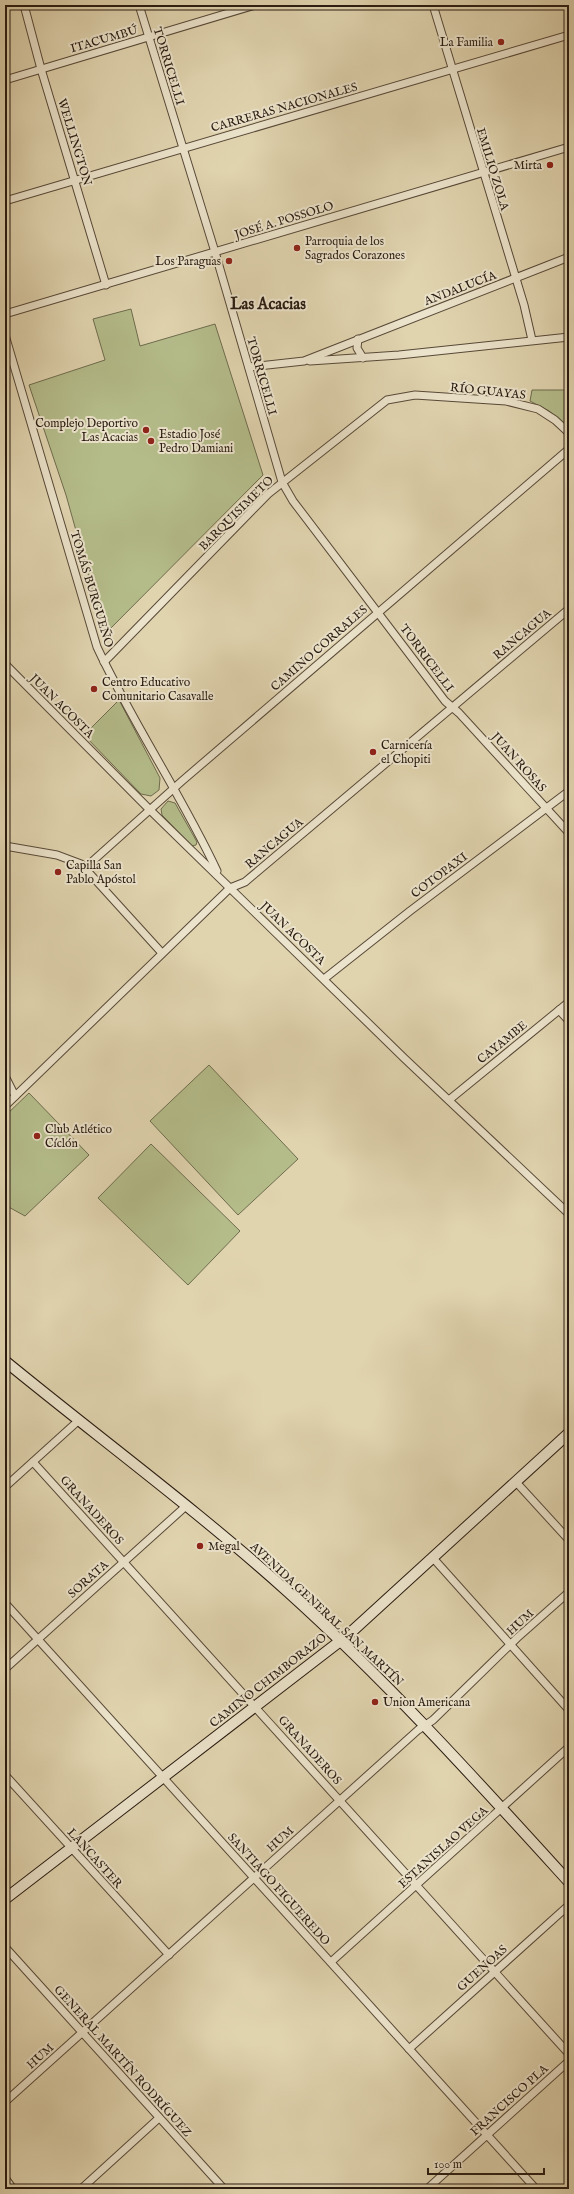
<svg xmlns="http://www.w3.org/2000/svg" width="574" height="2194" font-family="'IM FELL English',serif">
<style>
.green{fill:#b4bc8a;stroke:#6e6c4e}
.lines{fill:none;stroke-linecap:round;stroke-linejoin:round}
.street-casing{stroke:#574938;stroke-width:9}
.secondary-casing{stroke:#291b11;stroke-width:12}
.street{stroke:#ebe3cb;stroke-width:7}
.secondary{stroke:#ebe3cb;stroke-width:10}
.poi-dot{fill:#8f2418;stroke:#ebe3cb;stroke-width:1.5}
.labels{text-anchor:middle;stroke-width:4;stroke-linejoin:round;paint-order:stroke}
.street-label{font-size:12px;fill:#291b11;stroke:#ebe3cb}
.poi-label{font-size:12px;fill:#291b11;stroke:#ebe3cb;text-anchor:start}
.district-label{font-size:16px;font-weight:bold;fill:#291b11;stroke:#ebe3cb}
</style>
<rect width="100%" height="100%" fill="#e0d4af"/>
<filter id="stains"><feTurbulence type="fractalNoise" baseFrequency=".005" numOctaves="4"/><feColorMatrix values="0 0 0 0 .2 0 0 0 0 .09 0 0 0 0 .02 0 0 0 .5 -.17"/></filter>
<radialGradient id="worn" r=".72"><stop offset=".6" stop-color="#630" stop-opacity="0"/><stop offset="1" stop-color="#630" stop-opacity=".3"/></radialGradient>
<g class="green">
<polygon points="131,309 140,346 215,324 263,475 105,634 66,495 29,385 105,360 93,319"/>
<polygon points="532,390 569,390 569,427 549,411 530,401"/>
<polygon points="119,700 160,778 159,790 151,796 141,794 84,735"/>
<polygon points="168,801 175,803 197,842 196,845 192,846 162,815 161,809"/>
<polygon points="209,1065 298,1159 238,1215 150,1121"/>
<polygon points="29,1093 89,1155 25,1216 5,1205 5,1116"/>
<polygon points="151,1144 240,1231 188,1285 98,1198"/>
</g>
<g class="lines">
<g class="street-casing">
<g id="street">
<polyline points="24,5 41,69 106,285"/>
<polyline points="139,5 215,252 282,482 293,501 445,701 459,713 569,833"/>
<polyline points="433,5 524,305 532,340"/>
<polyline points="5,80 255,5"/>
<polyline points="5,201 569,35"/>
<polyline points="5,314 569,147"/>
<path d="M5 335 97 647C133 724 181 794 217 871"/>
<polyline points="358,339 357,348 363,358"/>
<polyline points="310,361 399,355 569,337"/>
<polyline points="249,367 304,361 569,257"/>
<polyline points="104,662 268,494 387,400 415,395 506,401 538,409 555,420 569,433"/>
<polyline points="5,664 150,810 404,1058 569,1214"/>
<polyline points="5,846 57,855 81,864 161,952"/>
<polyline points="86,867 182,781 569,449"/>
<polyline points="324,979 410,911 569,791"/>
<polyline points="559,1010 569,1021"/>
<polyline points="5,1076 15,1096"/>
<polyline points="449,1100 569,1002"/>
<polyline points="5,1106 230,888 245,882 569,609"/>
<polyline points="33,1462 569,2054"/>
<polyline points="516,1482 569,1540"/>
<polyline points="5,1487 78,1421"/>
<polyline points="433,1558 569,1710"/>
<polyline points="5,1603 536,2189"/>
<polyline points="5,1669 186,1506"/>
<polyline points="5,1775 169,1955"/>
<polyline points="5,1947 224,2189"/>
<polyline points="331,1962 569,1747"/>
<polyline points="409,2049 569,1905"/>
<polyline points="5,2102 418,1730 433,1720 517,1638 569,1592"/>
<polyline points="5,2178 13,2189"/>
<polyline points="81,2189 159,2118"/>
<polyline points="427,2189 569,2061"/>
</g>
</g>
<g class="secondary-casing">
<g id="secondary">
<path d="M5 1361C99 1438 197 1510 287 1591 387 1681 478 1782 569 1882"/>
<polyline points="5,1899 348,1635 569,1433"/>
</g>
</g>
<use href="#street" class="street"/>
<use href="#secondary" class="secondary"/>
</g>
<g class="poi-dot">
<circle cx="501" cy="42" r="4"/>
<circle cx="550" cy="165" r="4"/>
<circle cx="297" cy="248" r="4"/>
<circle cx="229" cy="261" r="4"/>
<circle cx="146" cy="430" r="4"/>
<circle cx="151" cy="441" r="4"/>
<circle cx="94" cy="689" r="4"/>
<circle cx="373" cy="752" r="4"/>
<circle cx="58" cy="872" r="4"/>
<circle cx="37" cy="1136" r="4"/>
<circle cx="200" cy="1546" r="4"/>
<circle cx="375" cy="1702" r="4"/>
</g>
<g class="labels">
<g class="street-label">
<text transform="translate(104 39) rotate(-16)" y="4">ITACUMBÚ</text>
<text transform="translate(169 66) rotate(73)" y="4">TORRICELLI</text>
<text transform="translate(284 107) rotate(-16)" y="4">CARRERAS NACIONALES</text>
<text transform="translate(75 142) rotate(73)" y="4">WELLINGTON</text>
<text transform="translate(493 169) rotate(73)" y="4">EMILIO ZOLA</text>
<text transform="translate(284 220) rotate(-17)" y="4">JOSÉ A. POSSOLO</text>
<text transform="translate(460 288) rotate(-21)" y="4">ANDALUCÍA</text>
<text transform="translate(262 376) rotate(74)" y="4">TORRICELLI</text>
<text transform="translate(488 391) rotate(6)" y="4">RÍO GUAYAS</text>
<text transform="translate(236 513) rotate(-45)" y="4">BARQUISIMETO</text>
<text transform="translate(92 589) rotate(73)" y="4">TOMÁS BURGUEÑO</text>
<text transform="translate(522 634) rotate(-40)" y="4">RANCAGUA</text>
<text transform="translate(319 648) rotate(-41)" y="4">CAMINO CORRALES</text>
<text transform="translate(427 658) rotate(53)" y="4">TORRICELLI</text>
<text transform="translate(62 706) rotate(45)" y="4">JUAN ACOSTA</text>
<text transform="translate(519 762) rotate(48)" y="4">JUAN ROSAS</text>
<text transform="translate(274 843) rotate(-40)" y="4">RANCAGUA</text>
<text transform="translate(439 875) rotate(-37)" y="4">COTOPAXI</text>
<text transform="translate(293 933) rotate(44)" y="4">JUAN ACOSTA</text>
<text transform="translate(502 1042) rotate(-39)" y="4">CAYAMBE</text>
<text transform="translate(92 1510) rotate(48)" y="4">GRANADEROS</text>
<text transform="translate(88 1579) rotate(-42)" y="4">SORATA</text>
<text transform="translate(327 1614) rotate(43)" y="4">AVENIDA GENERAL SAN MARTÍN</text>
<text transform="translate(520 1622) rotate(-43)" y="4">HUM</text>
<text transform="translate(268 1680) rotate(-38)" y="4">CAMINO CHIMBORAZO</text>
<text transform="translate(310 1750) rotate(48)" y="4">GRANADEROS</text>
<text transform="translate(280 1839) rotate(-42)" y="4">HUM</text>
<text transform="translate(443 1847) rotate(-42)" y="4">ESTANISLAO VEGA</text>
<text transform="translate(95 1858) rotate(48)" y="4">LANCASTER</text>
<text transform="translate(279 1889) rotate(48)" y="4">SANTIAGO FIGUEREDO</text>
<text transform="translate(482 1968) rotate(-42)" y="4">GUENOAS</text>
<text transform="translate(40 2056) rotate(-42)" y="4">HUM</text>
<text transform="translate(123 2061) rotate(48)" y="4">GENERAL MARTÍN RODRÍGUEZ</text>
<text transform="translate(509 2100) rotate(-42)" y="4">FRANCISCO PLA</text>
</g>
<g class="poi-label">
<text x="493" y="46" text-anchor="end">La Familia</text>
<text x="542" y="169" text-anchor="end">Mirta</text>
<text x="305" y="245">Parroquia de los<tspan x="305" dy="14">Sagrados Corazones</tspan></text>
<text x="221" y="265" text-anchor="end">Los Paraguas</text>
<text x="138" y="427" text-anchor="end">Complejo Deportivo<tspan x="138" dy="14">Las Acacias</tspan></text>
<text x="159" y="438">Estadio José<tspan x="159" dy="14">Pedro Damiani</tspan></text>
<text x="102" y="686">Centro Educativo<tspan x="102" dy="14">Comunitario Casavalle</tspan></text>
<text x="381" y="749">Carnicería<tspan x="381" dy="14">el Chopiti</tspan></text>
<text x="66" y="869">Capilla San<tspan x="66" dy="14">Pablo Apóstol</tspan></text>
<text x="45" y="1133">Club Atlético<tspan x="45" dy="14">Cíclón</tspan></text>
<text x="208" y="1550">Megal</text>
<text x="383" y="1706">Union Americana</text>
</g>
<g class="district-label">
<text x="268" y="309">Las Acacias</text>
</g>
</g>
<rect width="574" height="2194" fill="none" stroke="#e0d4af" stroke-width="20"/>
<rect x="6" y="6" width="562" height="2182" fill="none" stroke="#291b11" stroke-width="2"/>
<rect x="10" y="10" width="554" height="2174" fill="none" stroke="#291b11"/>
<path d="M428 2168v6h116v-6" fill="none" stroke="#291b11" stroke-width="2"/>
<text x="434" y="2168" font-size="12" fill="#291b11" stroke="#ebe3cb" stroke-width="3" paint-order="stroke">100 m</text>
<rect width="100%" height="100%" filter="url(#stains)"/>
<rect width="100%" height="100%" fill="url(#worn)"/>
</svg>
